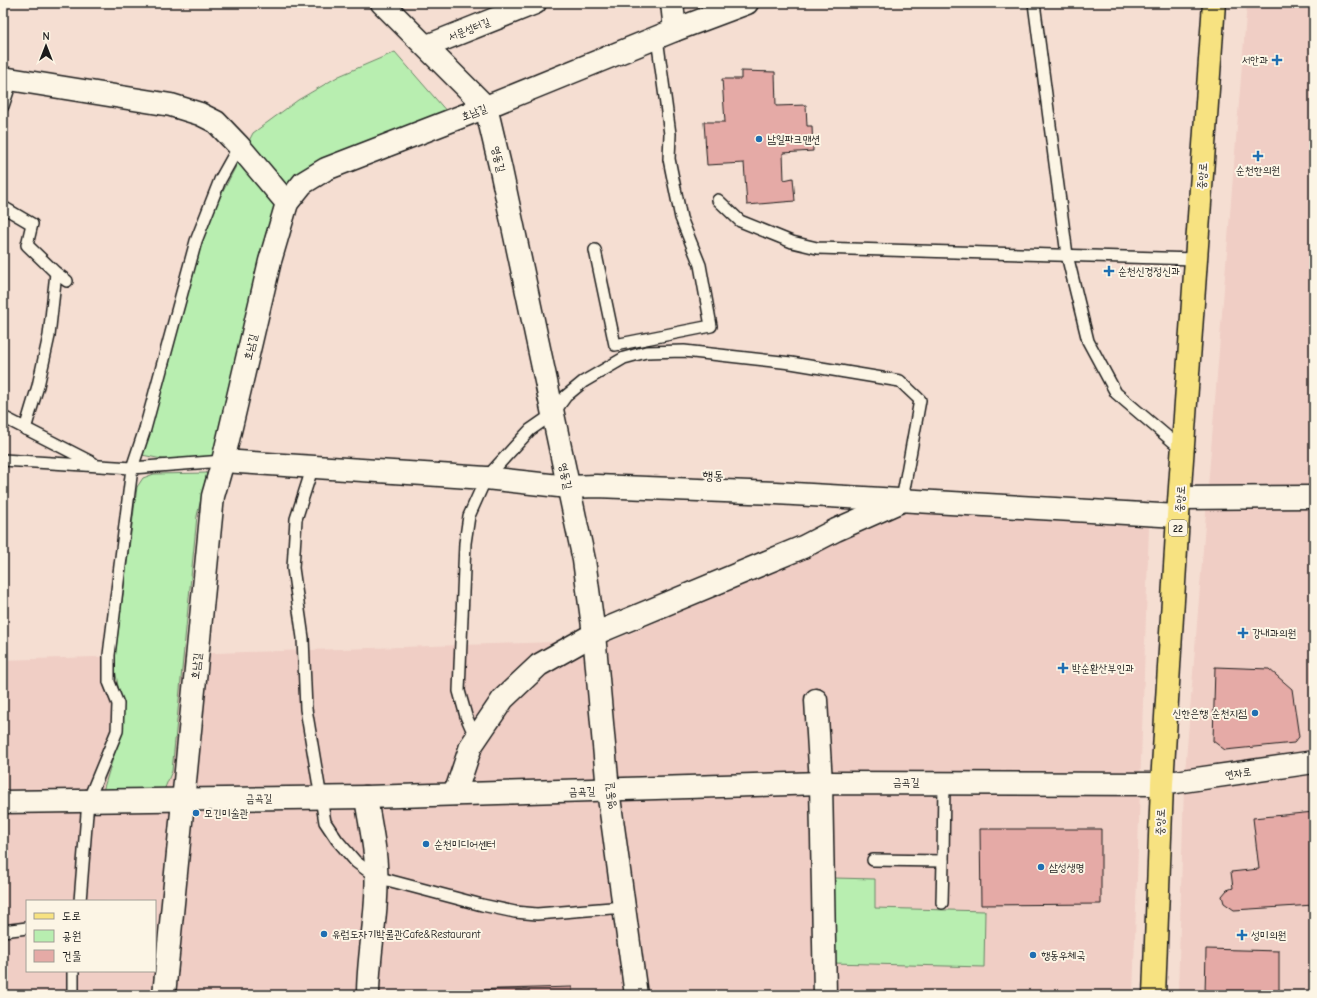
<svg xmlns="http://www.w3.org/2000/svg" width="1317" height="998" font-family="'Comic Neue','Poor Story',sans-serif">
<style>
.built{fill:#f0cec5;fill-rule:evenodd}
.green{fill:#b8eeb0;stroke:#6a8566}
.building{fill:#e5aaa6;stroke:#1c1c1c}
.lines{fill:none;stroke-linecap:round;stroke-linejoin:round}
.lane-casing{stroke:#1c1c1c;stroke-width:14}
.street-casing{stroke:#1c1c1c;stroke-width:25}
.secondary-casing{stroke:#1c1c1c;stroke-width:25}
.primary-casing{stroke:#1c1c1c;stroke-width:25}
.lane{stroke:#fcf5e5;stroke-width:11}
.street{stroke:#fcf5e5;stroke-width:22}
.secondary{stroke:#fcf5e5;stroke-width:22}
.primary{stroke:#f7e281;stroke-width:22}
.poi-dot{fill:#1f6fb2;stroke:#fcf5e5;stroke-width:1.5}
.labels{text-anchor:middle;stroke-width:4;stroke-linejoin:round;paint-order:stroke}
.shield{fill:#fcf5e5;stroke:#5f5d58;stroke-width:1}
.shield-label{font-size:10px;font-weight:bold;fill:#1c1c1c}
.street-label{font-size:11px;fill:#1c1c1c;stroke:#fcf5e5}
.poi-label{font-size:11px;fill:#1c1c1c;stroke:#fcf5e5;text-anchor:start}
.quarter-label{font-size:13px;fill:#1c1c1c;stroke:#fcf5e5}
</style>
<rect width="100%" height="100%" fill="#f5ded2"/>
<filter id="ink" filterUnits="userSpaceOnUse"><feTurbulence type="fractalNoise" baseFrequency=".025" numOctaves="2"/><feDisplacementMap in="SourceGraphic" scale="8" xChannelSelector="R" yChannelSelector="G"/><feConvolveMatrix kernelMatrix="1 2 1 2 8 2 1 2 1" color-interpolation-filters="sRGB"/></filter>
<g filter="url(#ink)">
<g class="built">
<polygon points="1247,3 1314,3 1314,995 1178,995 1184,785"/>
<path d="M908 512 1149 527 1133 995H3V660L615 640ZM27 901H155V971H27Z"/>
</g>
<g class="green">
<polygon points="395,52 448,113 276,206 213,454 206,463 192,465 142,455 200,242 215,207 253,133 298,100 339,76"/>
<polygon points="207,473 197,516 172,771 164,790 102,794 121,732 123,715 114,663 137,487 143,478 154,474"/>
<polygon points="834,878 875,879 875,908 985,911 984,967 832,963"/>
</g>
<g class="building">
<polygon points="741,71 775,72 776,106 806,105 807,126 812,126 813,151 783,153 784,180 793,178 795,201 747,205 744,163 707,165 704,122 725,122 722,79 741,79"/>
<polygon points="1215,667 1269,669 1292,689 1299,737 1294,743 1225,750 1213,741"/>
<polygon points="1314,812 1314,905 1234,910 1224,903 1222,896 1227,890 1233,888 1231,872 1259,869 1253,818"/>
<polygon points="980,829 1101,829 1101,904 981,905"/>
<polygon points="1206,949 1279,951 1279,995 1205,995"/>
<polygon points="572,987 572,995 466,995 466,990"/>
</g>
<g class="lines">
<g class="lane-casing">
<g id="lane">
<polyline points="1034,3 1067,255 1088,341 1116,393 1183,450"/>
<polyline points="3,106 12,79"/>
<polyline points="718,200 740,221 792,242 817,248 1196,259"/>
<polyline points="3,207 32,224 27,245 56,273 67,281"/>
<polyline points="595,250 615,345 711,326 700,265 681,218 669,159 670,134 657,38"/>
<polyline points="3,417 93,463"/>
<polyline points="25,429 38,386 49,336 56,273"/>
<polyline points="3,460 132,468 223,461"/>
<polyline points="313,466 296,519 293,568 303,638 306,709 325,822 337,840 356,862 376,877 482,905 515,912 537,914 624,907"/>
<polyline points="476,739 466,716 459,691 465,543 469,516 486,478 530,430 553,414 566,396 583,382 624,358 646,352 684,351 791,363 900,381 920,400 902,500"/>
<polyline points="873,860 943,861 944,782"/>
<polyline points="80,901 88,801 117,731 118,704 109,682 109,655 132,468 145,429 196,241 220,180 239,146"/>
<polyline points="942,903 943,861"/>
<polyline points="3,931 27,928"/>
<polyline points="73,995 73,971"/>
</g>
</g>
<g class="street-casing">
<g id="street">
<polyline points="382,3 486,107 501,170 584,560 594,634 608,790 636,995"/>
<polyline points="672,3 675,30"/>
<polyline points="427,46 535,3"/>
<polyline points="3,78 171,105 200,114 216,122 239,146 287,203"/>
<polyline points="223,461 486,478 568,487 596,486 776,493 1178,516"/>
<polyline points="1180,498 1314,497"/>
<polyline points="816,700 821,783 825,995"/>
<polyline points="455,794 471,746 503,699 539,665 594,634 803,547 836,530 899,502"/>
<path d="M366 797C369 820 375 843 376 866 379 910 368 952 368 995"/>
<polyline points="164,995 213,496 223,461 270,261 287,203 303,183 326,169 486,107 675,30 747,3"/>
</g>
</g>
<g class="secondary-casing">
<polyline id="secondary" points="3,802 366,797 821,783 1162,784 1314,762"/>
</g>
<g class="primary-casing">
<polyline id="primary" points="1154,995 1162,784 1178,516 1214,3"/>
</g>
<use href="#lane" class="lane"/>
<use href="#street" class="street"/>
<use href="#secondary" class="secondary"/>
<use href="#primary" class="primary"/>
</g>
</g>
<g class="poi-dot">
<path d="M1275 54h4v4h4v4h-4v4h-4v-4h-4v-4h4z"/>
<circle cx="759" cy="139" r="4"/>
<path d="M1256 150h4v4h4v4h-4v4h-4v-4h-4v-4h4z"/>
<path d="M1107 265h4v4h4v4h-4v4h-4v-4h-4v-4h4z"/>
<path d="M1241 627h4v4h4v4h-4v4h-4v-4h-4v-4h4z"/>
<path d="M1061 662h4v4h4v4h-4v4h-4v-4h-4v-4h4z"/>
<circle cx="1255" cy="713" r="4"/>
<circle cx="196" cy="813" r="4"/>
<circle cx="426" cy="844" r="4"/>
<circle cx="1041" cy="867" r="4"/>
<circle cx="324" cy="934" r="4"/>
<path d="M1240 929h4v4h4v4h-4v4h-4v-4h-4v-4h4z"/>
<circle cx="1033" cy="955" r="4"/>
</g>
<g class="labels">
<rect class="shield" x="1169" y="520" width="18" height="16" rx="3"/>
<g class="shield-label">
<text x="1178" y="532">22</text>
</g>
<g class="street-label">
<text transform="translate(469 29) rotate(-22)" y="4">서문성터길</text>
<text transform="translate(474 112) rotate(-21)" y="4">호남길</text>
<text transform="translate(499 159) rotate(77)" y="4">영동길</text>
<text transform="translate(1202 176) rotate(-86)" y="4">중앙로</text>
<text transform="translate(250 347) rotate(-77)" y="4">호남길</text>
<text transform="translate(566 476) rotate(78)" y="4">영동길</text>
<text transform="translate(1180 499) rotate(-86)" y="4">중앙로</text>
<text transform="translate(196 666) rotate(-84)" y="4">호남길</text>
<text transform="translate(1238 773) rotate(-8)" y="4">연자로</text>
<text x="906" y="786">금곡길</text>
<text transform="translate(582 791) rotate(-2)" y="4">금곡길</text>
<text transform="translate(610 796) rotate(-97)" y="4">영동길</text>
<text transform="translate(259 798) rotate(-1)" y="4">금곡길</text>
<text transform="translate(1160 822) rotate(-88)" y="4">중앙로</text>
</g>
<g class="poi-label">
<text x="1268" y="64" text-anchor="end">서안과</text>
<text x="767" y="143">남일파크맨션</text>
<text x="1258" y="174" text-anchor="middle">순천한의원</text>
<text x="1118" y="275">순천신경정신과</text>
<text x="1252" y="637">강내과의원</text>
<text x="1072" y="672">박순환산부인과</text>
<text x="1247" y="717" text-anchor="end">신한은행 순천지점</text>
<text x="204" y="817">모긴미술관</text>
<text x="434" y="848">순천미디어센터</text>
<text x="1049" y="871">삼성생명</text>
<text x="332" y="938">유럽도자기박물관Cafe&amp;Restaurant</text>
<text x="1251" y="939">성미의원</text>
<text x="1041" y="959">행동우체국</text>
</g>
<g class="quarter-label">
<text x="713" y="480">행동</text>
</g>
</g>
<rect width="1317" height="998" fill="none" stroke="#fcf5e5" stroke-width="16"/>
<rect x="8" y="8" width="1301" height="982" fill="none" stroke="#1c1c1c" stroke-width="1.5" filter="url(#ink)"/>
<rect x="26" y="900" width="130" height="72" fill="#fcf5e5" stroke="#a29e95"/>
<rect x="34" y="913" width="20" height="6" fill="#f7e281" stroke="#a29e95"/>
<text x="62" y="920" font-size="12" fill="#1c1c1c">도로</text>
<rect x="34" y="930" width="20" height="12" fill="#b8eeb0" stroke="#a29e95"/>
<text x="62" y="940" font-size="12" fill="#1c1c1c">공원</text>
<rect x="34" y="950" width="20" height="12" fill="#e5aaa6" stroke="#a29e95"/>
<text x="62" y="960" font-size="12" fill="#1c1c1c">건물</text>
<g transform="translate(46 46)" stroke="#fcf5e5" stroke-width="3" paint-order="stroke">
<path d="M0-3L7 15L0 10L-7 15Z" fill="#1c1c1c"/>
<text y="-6" font-size="11" font-weight="bold" text-anchor="middle" fill="#1c1c1c">N</text>
</g>
</svg>
